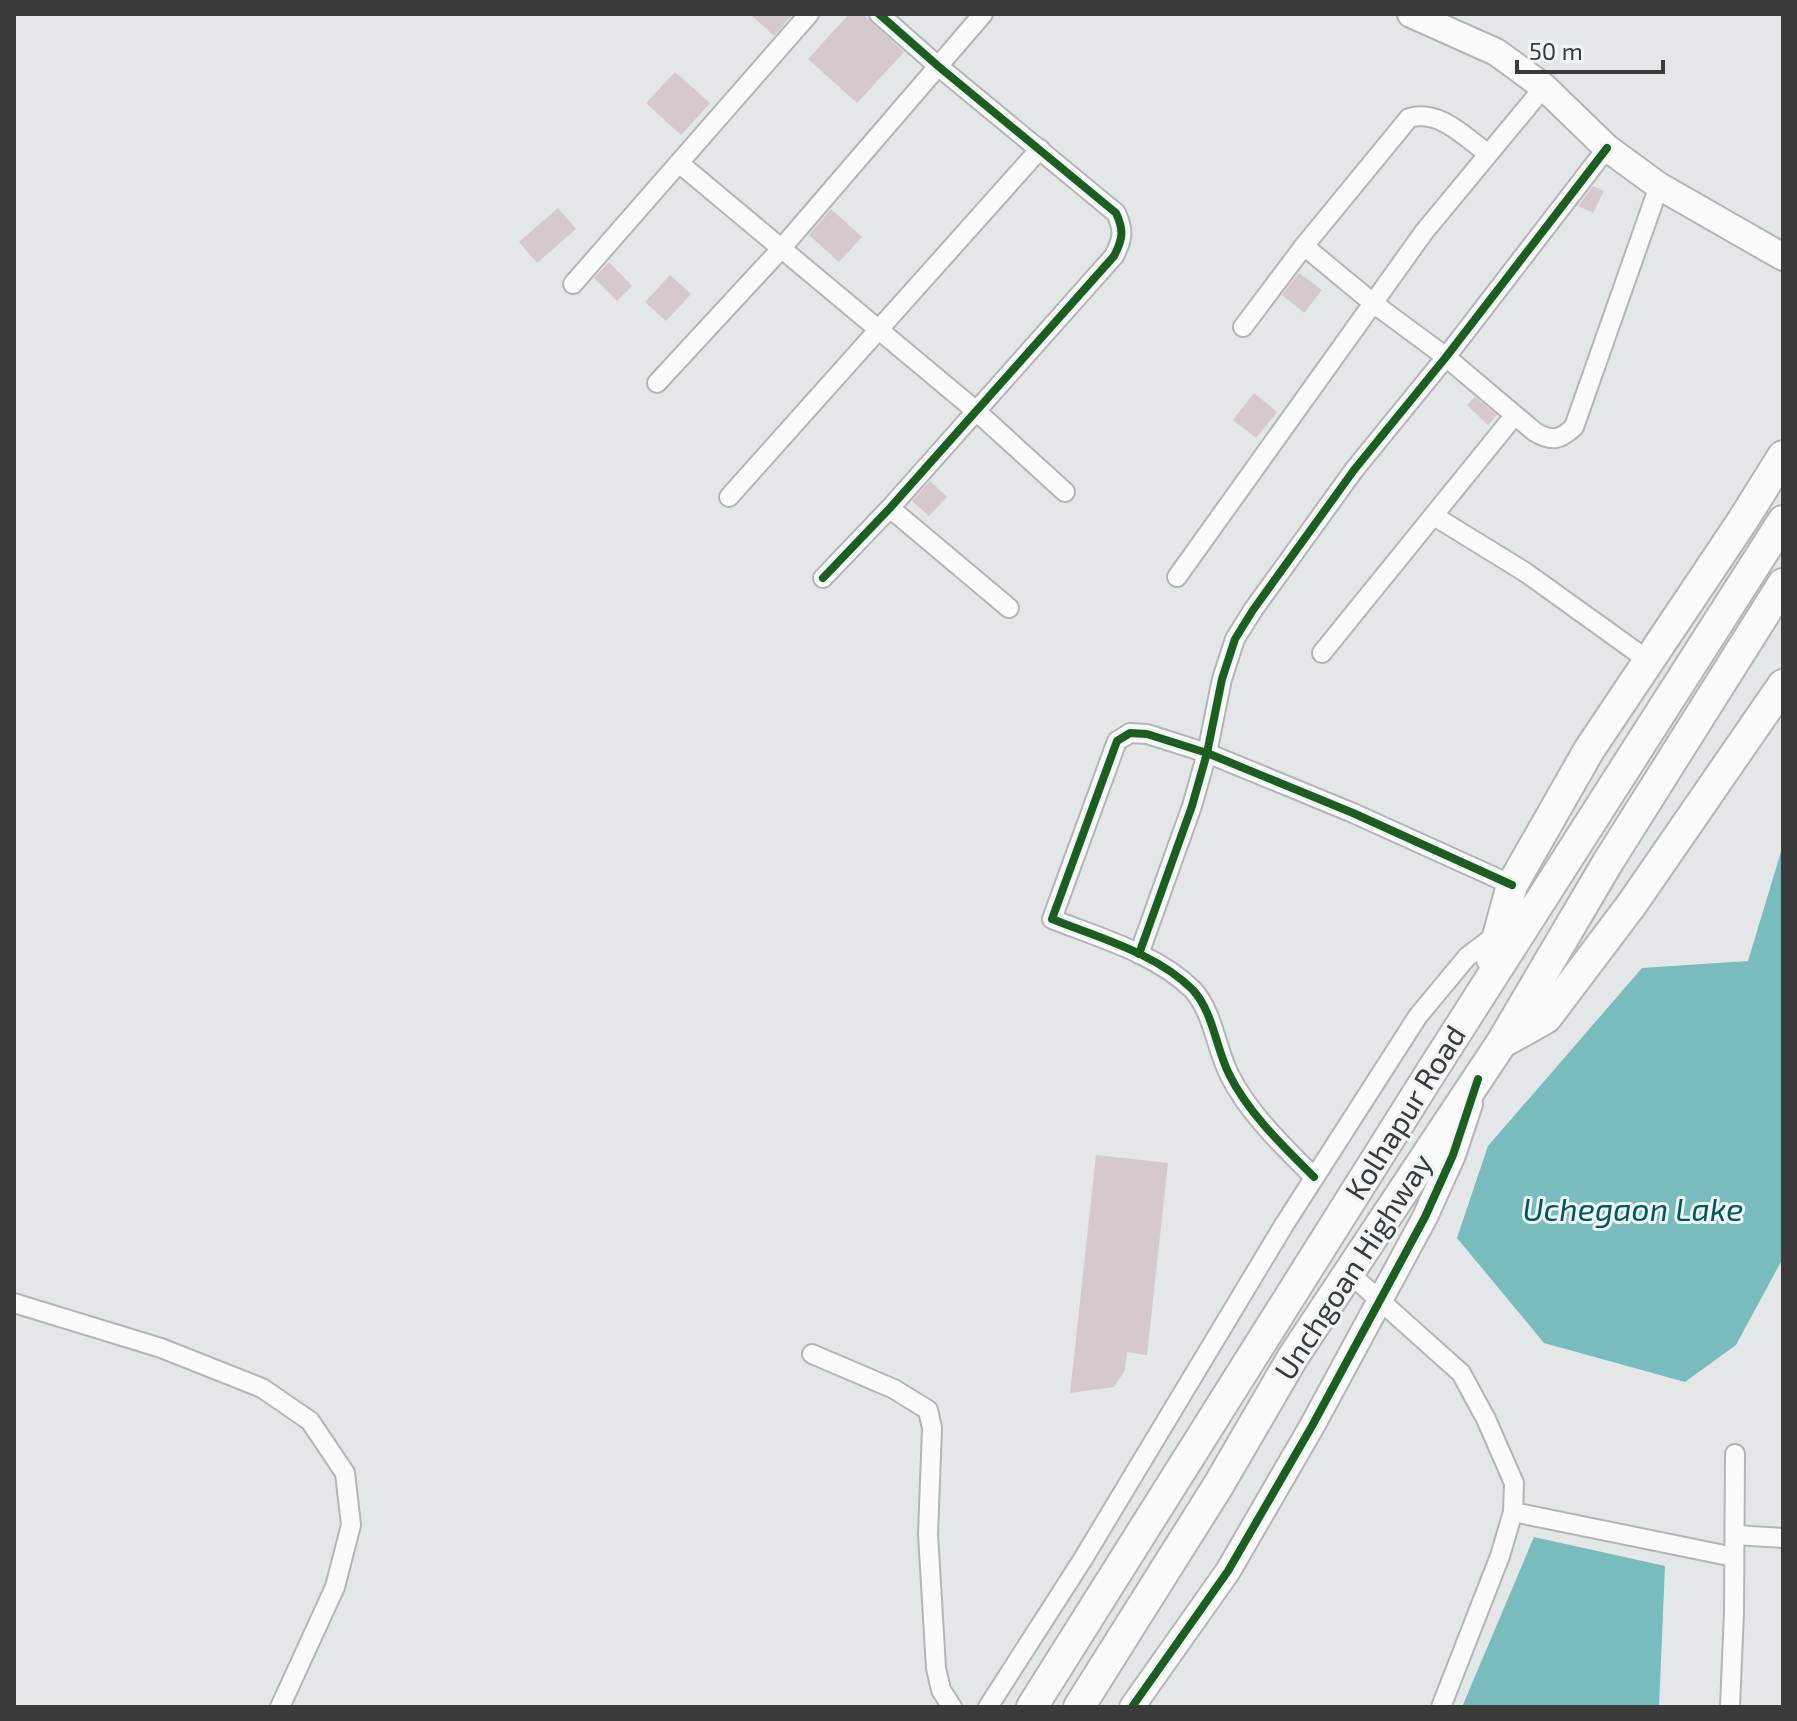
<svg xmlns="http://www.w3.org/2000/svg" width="1797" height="1721" font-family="'Exo 2',sans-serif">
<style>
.water{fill:#79bcbe}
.building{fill:#d6c9cd}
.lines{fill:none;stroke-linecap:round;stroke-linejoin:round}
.minor-casing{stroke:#b4b6b6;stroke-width:22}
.tertiary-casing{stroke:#b4b6b6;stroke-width:28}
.secondary-casing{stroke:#b4b6b6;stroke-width:30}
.trunk-casing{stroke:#b4b6b6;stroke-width:34}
.minor{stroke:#fbfbfb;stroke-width:18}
.tertiary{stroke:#fbfbfb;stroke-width:24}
.secondary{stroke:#fbfbfb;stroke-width:26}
.trunk{stroke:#fbfbfb;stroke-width:30}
.cycleway-casing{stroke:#f0f5f5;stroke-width:13}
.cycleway{stroke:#1b5e20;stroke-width:8}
.labels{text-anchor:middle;stroke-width:6;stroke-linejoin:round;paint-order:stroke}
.street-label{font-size:30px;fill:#393b3b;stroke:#f0f5f5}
.water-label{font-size:32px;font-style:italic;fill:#00585a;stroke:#f0f5f5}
</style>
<rect width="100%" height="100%" fill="#e4e7e7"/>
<g class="water">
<polygon points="1783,845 1783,1258 1736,1345 1685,1382 1544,1343 1457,1238 1488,1146 1642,968 1748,961"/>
<polygon points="1534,1537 1665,1566 1659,1707 1462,1707"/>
</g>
<g class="building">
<polygon points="750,14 793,14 774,36"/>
<polygon points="849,14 863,14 904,52 857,103 808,59"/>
<polygon points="675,72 710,103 681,135 646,103"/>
<polygon points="1593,186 1604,191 1593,213 1578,206"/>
<polygon points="558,208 576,229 537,263 519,242"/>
<polygon points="831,209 862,237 839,262 809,235"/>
<polygon points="609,262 632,286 617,301 594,278"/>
<polygon points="1299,273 1322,290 1304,313 1282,295"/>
<polygon points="670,275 691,294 666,321 645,302"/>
<polygon points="1254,393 1277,412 1256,438 1233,420"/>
<polygon points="1475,397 1497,415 1488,425 1467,405"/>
<polygon points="930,481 947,497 929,516 912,501"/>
<polygon points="1096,1155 1168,1163 1147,1355 1127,1352 1125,1370 1114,1387 1070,1393"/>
</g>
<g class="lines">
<g class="minor-casing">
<g id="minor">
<polyline points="679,163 975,410 1065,492"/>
<path d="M1304 246 1373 303 1446 357 1535 432C1552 442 1560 440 1574 427L1659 186"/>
<polyline points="573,284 809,14"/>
<path d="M1243 327 1304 246 1409 118C1439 109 1464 136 1487 153"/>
<polyline points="657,383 780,250 983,14"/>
<polyline points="729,497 1040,149"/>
<polyline points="890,508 1009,608"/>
<polyline points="1434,516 1525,572 1649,661"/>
<polyline points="1177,577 1424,232 1544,87"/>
<path d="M823 578 890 508 1114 256C1123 239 1124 230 1116 213L938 66 879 14"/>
<polyline points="1322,653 1514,416"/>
<polyline points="1139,954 1192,806 1207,753 1222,679 1235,639 1253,610 1354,470 1446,357 1607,148"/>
<path d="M1314 1177C1284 1147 1248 1113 1229 1074 1216 1048 1213 1012 1193 990 1156 953 1099 938 1052 919L1117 741 1130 733 1147 734 1207 753 1353 813 1512 885"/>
<polyline points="1348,1272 1461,1373 1486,1419 1514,1483 1513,1512 1500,1556 1441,1707"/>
<polyline points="14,1303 161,1348 262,1388 310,1421 345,1473 351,1525 335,1587 280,1707"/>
<polyline points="812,1354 894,1389 928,1410 932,1428 928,1534 936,1668 941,1690 952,1707"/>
<polyline points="1513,1512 1734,1557"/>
<polyline points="1735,1535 1783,1538"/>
<polyline points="988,1707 1083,1559 1284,1225 1418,1016 1467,957 1497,934"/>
<polyline points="1730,1707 1734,1612 1735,1454"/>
</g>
</g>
<g class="tertiary-casing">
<polyline id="tertiary" points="1132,1707 1228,1571 1312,1426 1425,1217 1453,1155 1470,1104"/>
</g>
<g class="secondary-casing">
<polyline id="secondary" points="1411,14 1496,52 1544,87 1607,148 1659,186 1783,257"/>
</g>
<g class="trunk-casing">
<g id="trunk">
<polyline points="1492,959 1512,885 1589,750 1743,520 1783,456"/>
<polyline points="1503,1042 1546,1018 1632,904 1783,685"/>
<polyline points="1032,1707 1433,1069 1783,521"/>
<polyline points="1079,1707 1218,1486 1293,1357 1502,1042 1608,862 1783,584"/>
</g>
</g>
<use href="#minor" class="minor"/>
<use href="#tertiary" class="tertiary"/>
<use href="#secondary" class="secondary"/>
<use href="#trunk" class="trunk"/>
<g class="cycleway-casing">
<g id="cycleway">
<path d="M823 578 890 508 1114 256C1123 239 1124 230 1116 213L938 66 879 14"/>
<polyline points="1139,954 1192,806 1207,753 1222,679 1235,639 1253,610 1354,470 1446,357 1607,148"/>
<path d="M1314 1177C1284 1147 1248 1113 1229 1074 1216 1048 1213 1012 1193 990 1156 953 1099 938 1052 919L1117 741 1130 733 1147 734 1207 753 1353 813 1512 885"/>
<polyline points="1132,1707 1228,1571 1312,1426 1425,1217 1453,1155 1478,1079"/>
</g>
</g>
<use href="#cycleway" class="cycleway"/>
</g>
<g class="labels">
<g class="street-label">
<text transform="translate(1406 1113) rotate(-58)" y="10">Kolhapur Road</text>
<text transform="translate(1354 1267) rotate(-57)" y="10">Unchgoan Highway</text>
</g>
<g class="water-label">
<text x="1633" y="1221">Uchegaon Lake</text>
</g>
</g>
<rect width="1797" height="1721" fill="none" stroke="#393b3b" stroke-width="32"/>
<path d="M1517 60v12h146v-12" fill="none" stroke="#393b3b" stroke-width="4"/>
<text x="1529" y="60" font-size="24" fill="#393b3b" stroke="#f0f5f5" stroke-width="6" paint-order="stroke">50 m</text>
</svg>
